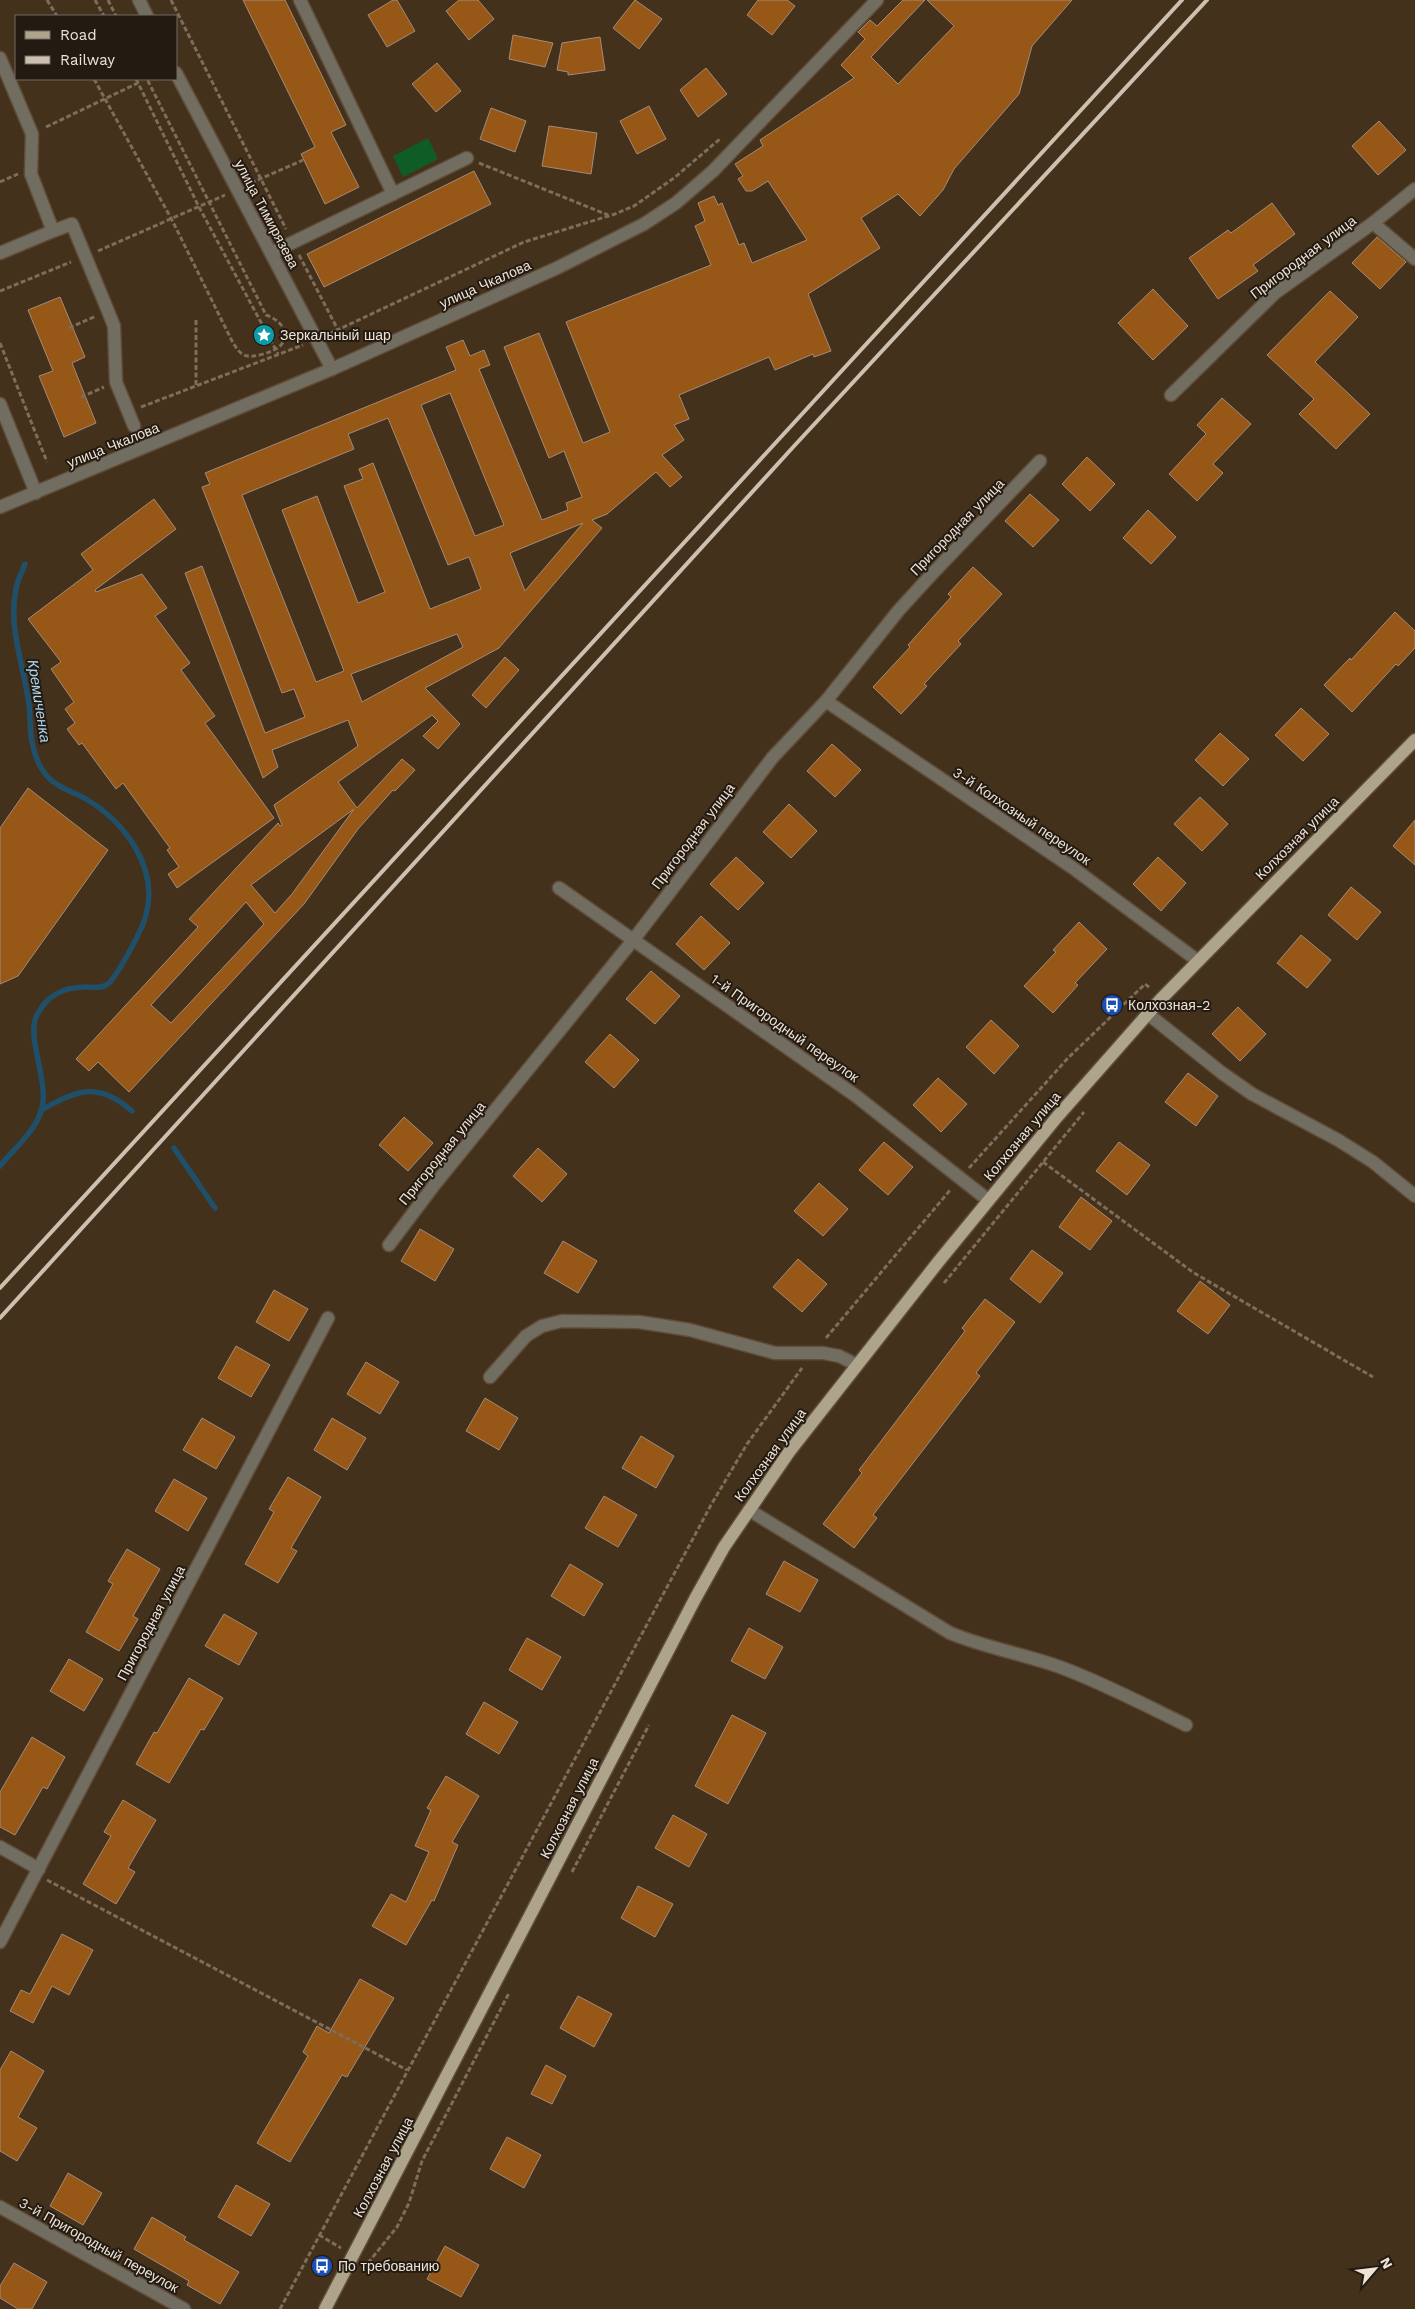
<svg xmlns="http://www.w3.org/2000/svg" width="1415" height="2309" font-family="'Work Sans',sans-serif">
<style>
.green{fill:#105c26}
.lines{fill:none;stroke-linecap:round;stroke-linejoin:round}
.stream{stroke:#204f69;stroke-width:5.5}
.building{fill:#965717;stroke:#a58b78;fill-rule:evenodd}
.minor-casing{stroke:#5f4d3a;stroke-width:15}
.major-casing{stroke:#5f4d3a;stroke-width:15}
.path{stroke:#7d6d5a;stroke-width:3;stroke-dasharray:5 2.5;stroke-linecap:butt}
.minor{stroke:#726d61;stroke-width:12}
.major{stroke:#aea38b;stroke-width:12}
.rail{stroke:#cdc0b1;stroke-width:4}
.labels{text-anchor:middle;stroke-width:4;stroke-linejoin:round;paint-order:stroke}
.street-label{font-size:14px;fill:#efe3d6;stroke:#231b12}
.poi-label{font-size:14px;fill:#efe3d6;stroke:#231b12;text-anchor:start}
.water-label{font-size:15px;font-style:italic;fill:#acd5ef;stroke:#231b12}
</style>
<rect width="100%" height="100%" fill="#43311c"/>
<polygon class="green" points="428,138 438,159 403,177 393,156"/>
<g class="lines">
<g class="stream">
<path d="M41 1110C78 1090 98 1081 132 1111"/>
<polyline points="174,1148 215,1208"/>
<path d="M0 1166C13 1150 34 1132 41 1112 51 1084 25 1037 37 1015 47 995 63 987 86 987 93 987 101 989 108 984 118 975 143 928 146 915 159 868 125 822 86 799 74 792 60 789 50 779 41 771 35 757 33 746 29 733 31 718 29 705 24 667 8 627 16 589 17 581 22 572 25 564"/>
</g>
</g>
<g class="building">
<polygon points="243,0 285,0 346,125 331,132 359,187 325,204 301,154 315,147"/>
<polygon points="393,0 397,0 415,31 387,47 368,15"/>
<polygon points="459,0 478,0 494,19 469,40 446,11"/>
<polygon points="635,0 662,19 639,49 613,28"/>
<polygon points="758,0 787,0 795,6 772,35 747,15"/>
<path d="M903 0H925L871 57 898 84 954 26 927 0H1072L1032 46 1019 94 954 169 943 190 920 216 898 194 861 218 880 248 808 294 831 351 814 357 813 354 775 370 769 357 679 395 689 419 674 425 684 440 662 455 682 477 670 487 656 472 607 514 592 520 602 528 499 648 425 688 460 724 438 749 423 736 438 721 432 715 338 782 357 808 402 759 415 770 395 791 393 790 358 829 304 904 129 1092 98 1062 89 1071 76 1059 198 927 189 919 278 823 280 826 282 825 274 805 358 746 348 720 272 750 278 767 263 778 185 573 202 566 265 733 305 717 294 689 282 693 202 487 210 484 205 473 456 370 446 347 463 340 470 356 484 350 490 365 479 369 542 520 568 510 566 503 582 497 564 451 549 458 504 347 539 333 583 443 610 432 566 322 711 265 695 226 705 221 698 203 714 196 718 205 722 203 739 245 744 243 752 263 807 240 768 181 752 191H746L738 179 743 176 735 164 763 146 760 140 854 78 841 65 865 39 858 32 870 20 877 26ZM450 393 504 525 475 536 421 405ZM388 418 448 565 469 557 481 589 430 609 373 463 359 469 363 479 344 486 385 592 358 603 317 496 282 510 344 671 316 682 242 495 354 449 348 434ZM583 523 525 591 510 553ZM457 634 463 647 362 702 351 674ZM354 809 292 894 275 913 251 885ZM246 902 264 924 171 1023 151 1005Z"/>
<polygon points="513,35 553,43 545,67 509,59"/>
<polygon points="600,37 605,70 568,75 568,72 557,70 562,43"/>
<polygon points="437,63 461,91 436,112 412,84"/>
<polygon points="706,68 727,94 698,117 680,90"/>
<polygon points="649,106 666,139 637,154 620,121"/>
<polygon points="491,108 526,121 515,152 480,139"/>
<polygon points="1379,121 1406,150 1378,175 1352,146"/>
<polygon points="549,126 597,133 591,174 542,166"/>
<polygon points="474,171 491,204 324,287 307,254"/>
<polygon points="1272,203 1295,234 1253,265 1258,271 1218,299 1189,258 1228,230 1231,233"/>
<polygon points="1377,237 1406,262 1380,289 1352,263"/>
<polygon points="1153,289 1188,326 1153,360 1118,323"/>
<polygon points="1330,291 1358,317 1315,362 1370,414 1336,449 1299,414 1314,399 1267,355"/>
<polygon points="60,297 85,357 72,363 96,423 64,437 39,376 53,371 28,310"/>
<polygon points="1222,398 1251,424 1213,464 1223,473 1197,501 1169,474 1206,434 1197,425"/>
<polygon points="1087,457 1115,484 1090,511 1062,484"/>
<polygon points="1030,494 1059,520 1033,547 1005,521"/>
<polygon points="154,499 176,529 95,590 96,592 142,574 167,608 155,616 190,663 181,670 215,716 205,723 274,818 177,888 168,874 179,867 167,850 170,848 123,783 116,789 82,743 79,745 67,729 75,723 65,709 74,702 51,669 61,662 28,619 93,570 81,554"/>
<polygon points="1148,510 1176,537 1151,564 1123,538"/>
<polygon points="973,567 1002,594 958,641 961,644 924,684 927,686 901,714 873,687 910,647 908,645 951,597 948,594"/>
<polygon points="1395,612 1415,631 1415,648 1398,666 1396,664 1352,712 1324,685 1350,658 1351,660"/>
<polygon points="505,657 519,670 486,708 472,695"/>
<polygon points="1301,708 1329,734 1303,761 1275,735"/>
<polygon points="1220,733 1249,759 1223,786 1195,760"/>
<polygon points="832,744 861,770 835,797 807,771"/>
<polygon points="28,788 108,850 18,976 0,984 0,828"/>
<polygon points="1200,797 1228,824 1202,851 1174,824"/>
<polygon points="789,804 817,831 791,858 763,832"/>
<polygon points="1415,820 1415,865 1393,846"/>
<polygon points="736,857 764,883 738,910 710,884"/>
<polygon points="1158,857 1186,883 1161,911 1133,884"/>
<polygon points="1351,887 1381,912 1357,940 1328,915"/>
<polygon points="701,916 730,943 704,970 676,944"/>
<polygon points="1079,922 1107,949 1075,983 1078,985 1053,1013 1024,986 1056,952 1053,950"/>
<polygon points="1301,935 1331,960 1307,988 1277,963"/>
<polygon points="651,971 680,996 655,1024 626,999"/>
<polygon points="1238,1007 1266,1034 1240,1061 1212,1034"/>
<polygon points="991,1020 1019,1046 994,1074 966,1047"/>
<polygon points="610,1034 639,1060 614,1088 585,1062"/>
<polygon points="1188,1073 1218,1096 1196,1126 1165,1102"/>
<polygon points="938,1078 967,1104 941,1132 913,1105"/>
<polygon points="404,1117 433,1143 408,1171 379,1145"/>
<polygon points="884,1142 913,1167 888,1195 859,1170"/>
<polygon points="1119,1142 1150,1165 1127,1195 1096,1171"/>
<polygon points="538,1148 567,1174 542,1202 513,1176"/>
<polygon points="819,1183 848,1209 823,1236 794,1211"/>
<polygon points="1081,1197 1112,1221 1090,1250 1059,1227"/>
<polygon points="420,1229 454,1249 435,1281 401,1261"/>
<polygon points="563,1241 597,1261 578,1293 544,1273"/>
<polygon points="1032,1250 1063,1273 1040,1303 1010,1279"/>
<polygon points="798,1259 827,1284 802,1312 773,1287"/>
<polygon points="1200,1281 1230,1305 1208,1334 1177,1311"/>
<polygon points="274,1290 308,1309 289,1341 256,1322"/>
<polygon points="985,1299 1015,1322 976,1373 980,1376 873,1515 877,1518 854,1548 823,1524 862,1473 859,1470 965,1331 962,1328"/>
<polygon points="236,1346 270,1365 251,1397 218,1378"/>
<polygon points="366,1362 399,1382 380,1414 347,1394"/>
<polygon points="485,1398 518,1418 499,1450 466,1431"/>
<polygon points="202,1418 235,1437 216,1469 183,1450"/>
<polygon points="332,1418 366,1438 347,1470 314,1450"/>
<polygon points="641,1436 674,1456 656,1488 622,1468"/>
<polygon points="288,1477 321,1497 291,1548 297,1551 278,1583 245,1564 274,1512 269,1509"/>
<polygon points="174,1479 207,1498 188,1531 155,1511"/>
<polygon points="604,1496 637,1515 618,1547 585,1528"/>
<polygon points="127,1549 160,1569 133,1616 138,1619 119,1651 86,1632 113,1584 108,1581"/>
<polygon points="784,1561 818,1580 800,1612 766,1594"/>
<polygon points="570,1564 603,1584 584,1616 551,1596"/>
<polygon points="224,1614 257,1633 239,1665 205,1646"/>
<polygon points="749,1628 783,1647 765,1679 731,1661"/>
<polygon points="527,1638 561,1657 542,1690 509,1670"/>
<polygon points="69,1659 103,1679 84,1711 50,1691"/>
<polygon points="189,1678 223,1698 204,1730 201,1729 169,1783 136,1764 154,1732 157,1733"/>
<polygon points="484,1702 518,1722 499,1754 466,1734"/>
<polygon points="732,1715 766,1733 728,1804 695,1786"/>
<polygon points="32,1737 65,1757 47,1789 43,1787 15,1835 0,1827 0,1792"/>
<polygon points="446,1776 479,1796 452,1842 458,1845 434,1901 432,1900 406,1945 372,1926 391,1894 406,1902 429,1852 415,1846 431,1810 427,1808"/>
<polygon points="123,1800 156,1820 128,1868 135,1872 116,1904 83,1884 111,1836 104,1832"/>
<polygon points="673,1815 707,1834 689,1867 655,1848"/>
<polygon points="638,1886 673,1904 655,1937 621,1918"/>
<polygon points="62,1934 93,1950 69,1995 52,1986 33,2023 10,2011 21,1990 30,1994"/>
<polygon points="360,1979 394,1998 347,2077 342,2075 290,2162 257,2143 308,2056 303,2052 317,2026 329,2033"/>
<polygon points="578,1996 612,2014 594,2047 560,2028"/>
<polygon points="11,2051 44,2071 18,2117 37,2128 17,2161 0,2151 0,2070"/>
<polygon points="546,2065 566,2076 552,2104 531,2094"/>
<polygon points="507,2137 541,2155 524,2188 490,2169"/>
<polygon points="68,2173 102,2193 83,2225 50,2206"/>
<polygon points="236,2185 270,2204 251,2236 218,2217"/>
<polygon points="152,2217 186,2237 184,2240 239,2272 220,2304 187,2285 189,2281 134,2249"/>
<polygon points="445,2246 479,2265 461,2297 427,2279"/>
<polygon points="14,2263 47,2282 32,2309 18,2309 0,2298 0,2286"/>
</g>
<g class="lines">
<g class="minor-casing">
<g id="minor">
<polyline points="139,0 147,16"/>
<polyline points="300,0 393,194"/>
<polyline points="0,58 32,134 31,174 53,231 0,253"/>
<polyline points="176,73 332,369"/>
<polyline points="1373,223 1415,259"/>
<polyline points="53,231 72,224 108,311 114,326 116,382 134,426"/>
<polyline points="271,253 467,158"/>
<polyline points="1171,395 1275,293 1373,223 1415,189"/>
<polyline points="0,404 36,493"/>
<polyline points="0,507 332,369 557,268 644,224 676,203 713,171 877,0"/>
<polyline points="826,701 1073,868 1198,961"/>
<polyline points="559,888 856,1096 988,1200"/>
<polyline points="1148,1014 1222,1073 1252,1094 1338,1140 1373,1162 1415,1196"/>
<polyline points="389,1245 435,1184 634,939 773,757 826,701 899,610 932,574 1040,461"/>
<polyline points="490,1377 526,1336 542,1326 562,1321 639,1322 665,1326 690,1330 775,1353 823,1353 839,1356 857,1365"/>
<path d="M749 1510 950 1633C986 1648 1024 1654 1060 1667 1103 1683 1145 1705 1186 1725"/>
<polyline points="0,1847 39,1869"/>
<polyline points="0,1942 328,1318"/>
<polyline points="0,2207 184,2309"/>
</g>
</g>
<g class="major-casing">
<polyline id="major" points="325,2309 695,1599 724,1547 789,1452 939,1261 1057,1117 1161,999 1415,740"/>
</g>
<g class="path">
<polyline points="47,0 57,16"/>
<polyline points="95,0 104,16"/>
<polyline points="108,0 116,16"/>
<polyline points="171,0 286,229"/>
<path d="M94 79 172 220 233 343C236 347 239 353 244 355 251 359 275 352 281 345 292 331 278 319 266 315L147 79"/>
<polyline points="136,79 138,83"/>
<polyline points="46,127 138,83 199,207 278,354"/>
<polyline points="479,163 608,215"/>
<polyline points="0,182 18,174"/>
<polyline points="251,183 303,160"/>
<polyline points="98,251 225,195"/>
<polyline points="299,255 338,330"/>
<polyline points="0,291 71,262"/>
<polyline points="69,328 96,316"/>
<polyline points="329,334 524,242 615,214 634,206 674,178 721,138"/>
<polyline points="0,343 47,462"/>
<polyline points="196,385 196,319"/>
<polyline points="81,397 104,387"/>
<polyline points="141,407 303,345"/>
<polyline points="1043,1162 1194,1273 1373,1377"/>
<polyline points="969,1168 1068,1058 1145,984 1150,988"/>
<polyline points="944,1283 1084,1112"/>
<polyline points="826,1338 951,1189"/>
<polyline points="572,1872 649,1725"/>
<polyline points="47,1880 407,2070"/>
<polyline points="319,2235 341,2248"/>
<polyline points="368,2263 397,2227 409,2203 422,2161 509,1993"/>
<polyline points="280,2309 711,1505 747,1444 802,1368"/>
</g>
<use href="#minor" class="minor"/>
<use href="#major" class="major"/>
<g class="rail">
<polyline points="0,1288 1182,0"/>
<polyline points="0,1318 795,445 1207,0"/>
</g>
</g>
<defs>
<g id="sight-disc" transform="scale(1.125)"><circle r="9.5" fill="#0f9aa8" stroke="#231b12"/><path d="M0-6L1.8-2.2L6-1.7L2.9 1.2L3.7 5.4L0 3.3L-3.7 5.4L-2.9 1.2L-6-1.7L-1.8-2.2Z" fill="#fff"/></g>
<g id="bus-disc" transform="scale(1.125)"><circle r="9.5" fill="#1a4fb4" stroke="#231b12"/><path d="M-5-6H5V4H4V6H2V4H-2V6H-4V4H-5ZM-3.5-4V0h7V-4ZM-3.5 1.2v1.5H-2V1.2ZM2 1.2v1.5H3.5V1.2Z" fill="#fff"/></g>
</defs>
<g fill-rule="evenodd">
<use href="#sight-disc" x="264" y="335"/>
<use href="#bus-disc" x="1112" y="1005"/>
<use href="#bus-disc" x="322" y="2266"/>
</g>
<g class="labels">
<g class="street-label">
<text transform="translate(267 214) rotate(62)" y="5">улица Тимирязева</text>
<text transform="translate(1303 257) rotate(-37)" y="5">Пригородная улица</text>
<text transform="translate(485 284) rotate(-24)" y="5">улица Чкалова</text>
<text transform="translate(113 445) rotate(-22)" y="5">улица Чкалова</text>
<text transform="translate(957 527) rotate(-46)" y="5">Пригородная улица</text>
<text transform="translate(1022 816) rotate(34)" y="5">3-й Колхозный переулок</text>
<text transform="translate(693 836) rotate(-53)" y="5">Пригородная улица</text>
<text transform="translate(1297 838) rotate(-45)" y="5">Колхозная улица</text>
<text transform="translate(785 1028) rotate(35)" y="5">1-й Пригородный переулок</text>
<text transform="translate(1022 1136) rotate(-50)" y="5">Колхозная улица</text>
<text transform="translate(442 1153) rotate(-51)" y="5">Пригородная улица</text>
<text transform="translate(770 1455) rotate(-54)" y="5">Колхозная улица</text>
<text transform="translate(151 1623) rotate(-62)" y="5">Пригородная улица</text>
<text transform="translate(569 1808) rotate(-63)" y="5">Колхозная улица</text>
<text transform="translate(383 2167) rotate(-62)" y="5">Колхозная улица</text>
<text transform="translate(99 2245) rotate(29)" y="5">3-й Пригородный переулок</text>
</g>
<g class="poi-label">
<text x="280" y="340">Зеркальный шар</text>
<text x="1128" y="1010">Колхозная-2</text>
<text x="338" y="2271">По требованию</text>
</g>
<g class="water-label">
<text transform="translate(39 701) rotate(81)" y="5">Кремиченка</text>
</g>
</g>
<rect x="15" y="15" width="162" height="65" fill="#231b12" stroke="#756b60"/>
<rect x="25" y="31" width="25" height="8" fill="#aea38b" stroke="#756b60"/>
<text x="60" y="40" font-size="15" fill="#efe3d6">Road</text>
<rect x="25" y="56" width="25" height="8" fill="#cdc0b1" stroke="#756b60"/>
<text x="60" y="65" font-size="15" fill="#efe3d6">Railway</text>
<g transform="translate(1375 2269) rotate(62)" stroke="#231b12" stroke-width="4" paint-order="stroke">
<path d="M0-4L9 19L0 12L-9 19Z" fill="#efe3d6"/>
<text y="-8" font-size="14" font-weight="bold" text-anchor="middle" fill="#efe3d6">N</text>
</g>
</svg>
